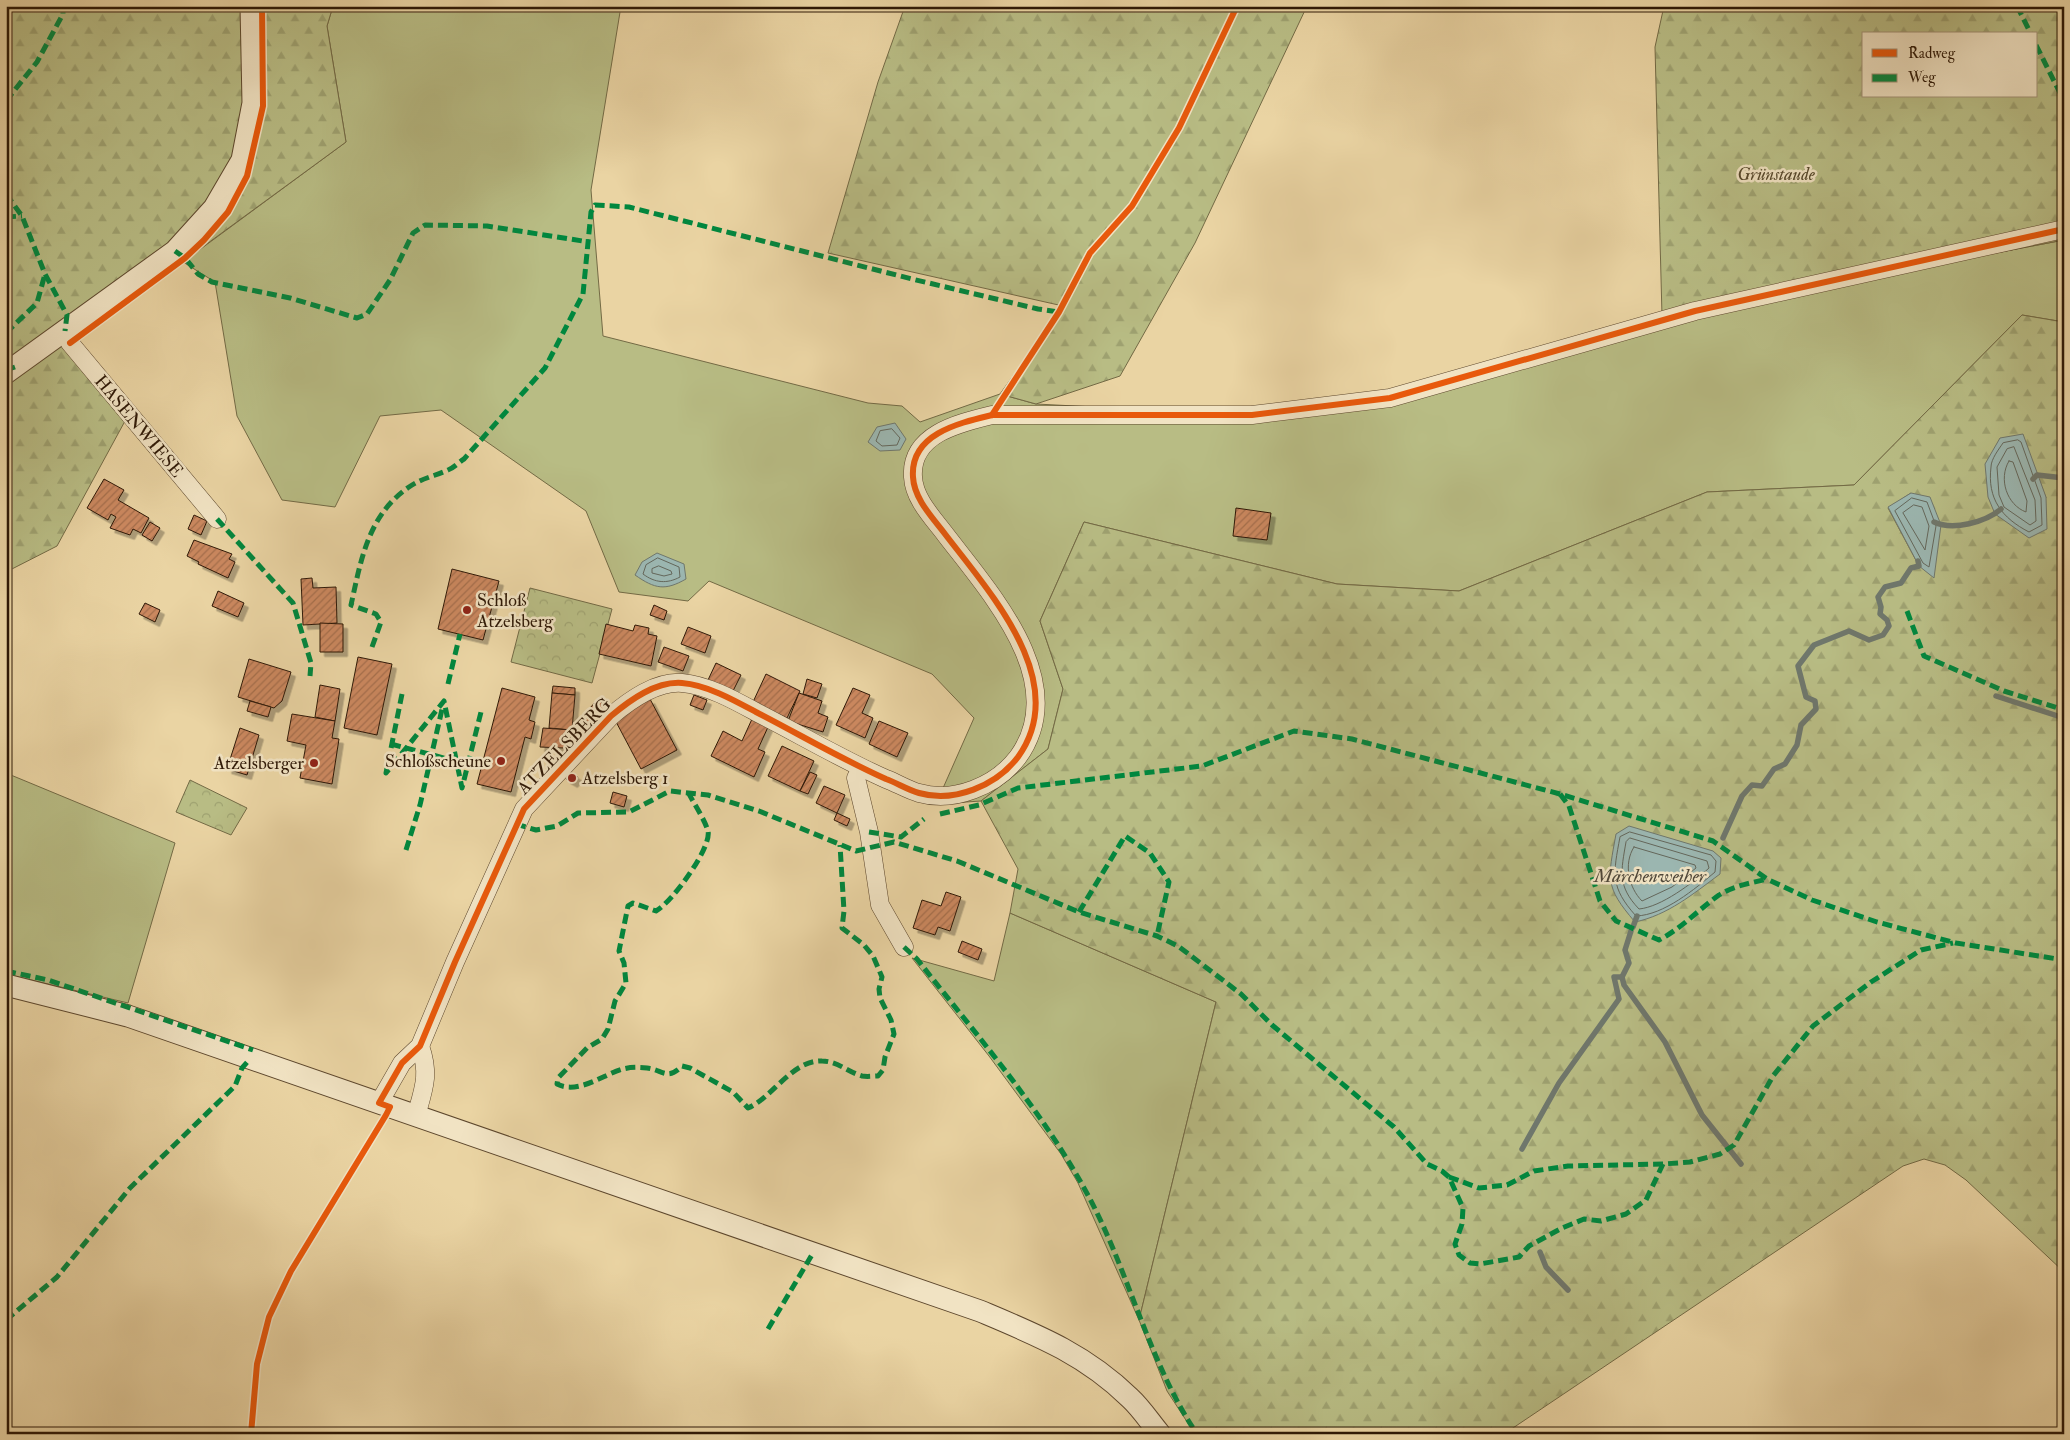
<svg xmlns="http://www.w3.org/2000/svg" width="2070" height="1440" font-family="'IM FELL Double Pica',serif">
<style>
.green{fill:#b8bc84;stroke:#736a45}
.forest{fill:url(#forest-firs);stroke:#736a45;fill-rule:evenodd}
.park{fill:url(#park-crowns);stroke:#736a45}
.water{fill:#9bb6b0;stroke:#6f776c}
.lines{fill:none;stroke-linecap:round;stroke-linejoin:round}
.shore{stroke:#64675b;stroke-width:1}
.stream{stroke:#6f776c;stroke-width:5.5}
.building{fill:url(#building-hatch);stroke:#2e1806;filter:url(#shadow)}
.minor-casing{stroke:#5d472d;stroke-width:19}
.tertiary-casing{stroke:#5d472d;stroke-width:23}
.minor{stroke:#f1e3c3;stroke-width:18}
.tertiary{stroke:#f1e3c3;stroke-width:21}
.quiet{stroke:#00873e;stroke-width:5;stroke-dasharray:10 5;stroke-linecap:butt}
.cycleway-casing{stroke:#f1e3c3;stroke-width:9}
.cycleway{stroke:#e8590c;stroke-width:6}
.poi-dot{fill:#8f2418;stroke:#f1e3c3;stroke-width:2}
.labels{text-anchor:middle;stroke-width:5;stroke-linejoin:round;paint-order:stroke}
.park-label{font-size:18px;font-style:italic;fill:#57492c;stroke:#f1e3c3}
.street-label{font-size:18px;fill:#2e1806;stroke:#f1e3c3}
.poi-label{font-size:18px;fill:#2e1806;stroke:#f1e3c3;text-anchor:start}
.water-label{font-size:19px;font-style:italic;fill:#4f4739;stroke:#f1e3c3}
</style>
<defs>
<pattern id="forest-firs" width="22" height="20" patternUnits="userSpaceOnUse" patternTransform="scale(1.25)"><rect width="22" height="20" fill="#b8bc84"/><path d="M5 1l3.5 6h-7zM16 11l3.5 6h-7z" fill="#9ea170"/></pattern>
<pattern id="park-crowns" width="20" height="18" patternUnits="userSpaceOnUse" patternTransform="scale(1.25)"><rect width="20" height="18" fill="#b8bc84"/><path d="M2 6a3 3 0 1 1 6 0M12 15a3 3 0 1 1 6 0" fill="none" stroke="#9ea170"/></pattern>
<pattern id="building-hatch" width="6" height="6" patternUnits="userSpaceOnUse" patternTransform="scale(1.25)"><rect width="6" height="6" fill="#cb885f"/><path d="M-1 1l2-2M0 6l6-6M5 7l2-2" fill="none" stroke="#a56e4c"/></pattern>
<filter id="shadow"><feDropShadow dx="4.5" dy="4.5" stdDeviation="0" flood-color="#0004"/></filter>
</defs>
<rect width="100%" height="100%" fill="#ead4a3"/>
<filter id="stains"><feTurbulence type="fractalNoise" baseFrequency=".004" numOctaves="4"/><feColorMatrix values="0 0 0 0 .2 0 0 0 0 .09 0 0 0 0 .02 0 0 0 .5 -.17"/></filter>
<radialGradient id="worn" r=".72"><stop offset=".6" stop-color="#630" stop-opacity="0"/><stop offset="1" stop-color="#630" stop-opacity=".3"/></radialGradient>
<g class="green">
<polygon points="333,6 621,6 591,190 603,336 868,403 902,406 920,422 1000,394 1036,404 1252,415 1390,398 1662,316 2064,240 2064,322 2022,315 1854,485 1707,492 1459,591 1337,584 1084,522 1040,621 1063,689 1048,749 981,801 936,804 974,718 932,674 709,581 688,601 619,592 586,511 441,410 380,416 335,507 282,500 237,416 215,282 183,262 346,142 327,26"/>
<polygon points="6,773 175,843 128,1003 6,974"/>
<polygon points="1010,913 1216,1002 1139,1320 1078,1183 1061,1154 989,1056 912,958 994,981"/>
</g>
<g class="forest">
<polygon points="6,6 333,6 327,26 346,142 77,339 131,410 57,546 6,572"/>
<polygon points="905,6 1307,6 1195,243 1120,376 1036,404 1000,394 1063,306 828,253 878,82"/>
<path d="M1664 6H2064V240L1662 316 1655 47ZM1864 34H2036V96H1864Z"/>
<path d="M2022 315 2064 322V1272L1966 1180 1945 1165 1924 1159 1903 1166 1504 1434H1195L1167 1391 1139 1320 1216 1002 1010 913 1018 869 981 801 1048 749 1063 689 1040 621 1084 522 1337 584 1459 591 1707 492 1854 485ZM2000 438 2037 475 2046 498ZM1911 493 1919 566 1888 508Z"/>
</g>
<g class="park">
<polygon points="530,588 612,609 592,683 511,662"/>
<polygon points="190,780 247,808 231,835 176,812"/>
</g>
<g class="water">
<polygon points="895,423 906,439 900,450 880,451 868,442 877,427"/>
<polygon points="2023,434 2046,497 2047,529 2029,538 1995,514 1988,497 1985,464 2000,438"/>
<polygon points="1911,493 1930,497 1941,525 1934,578 1919,566 1888,507"/>
<path d="M657 553 684 564 686 579C665 591 655 589 635 575L642 562Z"/>
<path d="M1629 826 1713 851 1721 858 1720 874C1693 894 1668 915 1635 922 1604 886 1608 879 1616 834Z"/>
</g>
<g class="lines">
<g class="shore">
<polygon points="892,429 900,438 897,445 882,446 876,441 880,431"/>
<path d="M2018 440 2021 442 2041 498 2042 525 2029 532C2002 518 1987 499 1991 467 1991 459 1999 449 2003 443Z"/>
<polygon points="2014,447 2035,500 2036,521 2030,525 2004,507 1999,495 1997,467 2007,449"/>
<path d="M2009 461 2013 462 2027 501 2026 512C2007 505 1998 479 2009 461Z"/>
<polygon points="1912,498 1927,502 1936,526 1929,567 1923,563 1895,511"/>
<polygon points="1914,505 1922,507 1929,526 1925,550 1903,513"/>
<path d="M658 558 679 567 680 577C667 584 655 583 643 574L646 565Z"/>
<polygon points="659,566 671,571 672,574 664,576 652,573 652,569"/>
<path d="M1630 832 1711 855 1716 861 1715 872C1695 889 1664 915 1636 916 1610 887 1613 874 1620 837Z"/>
<path d="M1630 838 1707 861 1709 868C1693 883 1661 907 1639 909 1617 886 1621 871 1626 842Z"/>
<path d="M1634 847 1695 865 1696 868 1672 887 1642 901C1629 888 1623 864 1634 847Z"/>
</g>
<g class="stream">
<polyline points="2033,479 2037,475 2064,478"/>
<path d="M1934 522C1953 531 1986 522 2001 509"/>
<polyline points="1996,696 2064,718"/>
<polyline points="1723,838 1742,796 1752,785 1762,786 1774,769 1785,764 1797,745 1801,725 1816,709 1815,701 1806,697 1798,666 1814,645 1849,631 1869,640 1883,635 1889,626 1887,620 1880,614 1881,607 1878,597 1885,587 1901,583 1911,568 1919,566 1918,561"/>
<polyline points="1633,927 1637,916"/>
<polyline points="1631,931 1625,950 1629,963 1622,977 1624,985 1665,1042 1702,1115 1741,1164"/>
<polyline points="1522,1149 1559,1083 1619,999 1614,977 1622,977"/>
<polyline points="1540,1252 1546,1267 1568,1290"/>
</g>
</g>
<g class="building">
<polygon points="104,479 124,490 118,500 149,518 141,533 133,529 130,535 110,528 116,517 111,514 108,520 87,508"/>
<polygon points="1236,508 1271,513 1267,540 1233,536"/>
<polygon points="194,515 207,521 201,535 188,529"/>
<polygon points="150,522 160,528 152,541 142,535"/>
<polygon points="194,540 232,554 229,559 235,562 228,578 198,564 199,562 187,556"/>
<polygon points="452,569 499,581 483,640 438,629"/>
<polygon points="312,578 313,588 336,587 337,623 303,625 301,579"/>
<polygon points="218,591 244,603 238,617 212,606"/>
<polygon points="145,603 160,610 155,622 139,614"/>
<polygon points="654,605 667,611 664,620 650,615"/>
<polygon points="320,623 343,624 343,652 320,652"/>
<polygon points="606,624 633,631 635,625 649,628 648,634 657,636 651,666 599,654"/>
<polygon points="688,627 711,636 705,653 681,644"/>
<polygon points="664,647 689,656 683,671 658,662"/>
<polygon points="358,657 392,664 377,735 344,728"/>
<polygon points="249,659 291,672 282,701 274,708 238,697"/>
<polygon points="716,663 741,675 732,693 708,680"/>
<polygon points="766,674 800,691 787,718 753,702"/>
<polygon points="807,679 822,684 817,698 803,694"/>
<polygon points="320,685 340,689 335,721 315,717"/>
<polygon points="553,686 575,688 575,695 552,693"/>
<polygon points="502,688 535,697 529,720 535,722 531,739 525,737 511,792 477,784"/>
<polygon points="853,688 870,695 862,713 873,718 865,738 836,725"/>
<polygon points="552,693 575,695 572,730 549,728"/>
<polygon points="799,693 822,701 818,713 828,717 823,732 788,721"/>
<polygon points="694,695 707,700 703,710 690,705"/>
<polygon points="598,699 607,707 592,725 582,717"/>
<polygon points="650,699 677,750 641,769 614,718"/>
<polygon points="250,701 271,707 268,717 247,711"/>
<polygon points="292,714 335,721 332,738 339,739 332,784 300,778 306,745 287,741"/>
<polygon points="752,719 768,727 758,749 765,752 754,777 711,756 723,731 742,741"/>
<polygon points="879,721 908,733 897,757 869,744"/>
<polygon points="240,728 259,735 247,775 227,769"/>
<polygon points="543,728 571,730 570,743 564,748 540,747"/>
<polygon points="782,746 814,761 800,791 768,776"/>
<polygon points="571,772 578,777 573,783 566,779"/>
<polygon points="810,772 817,775 808,794 800,791"/>
<polygon points="824,786 845,795 837,813 816,803"/>
<polygon points="613,792 627,796 624,807 610,803"/>
<polygon points="837,813 850,819 847,826 834,820"/>
<polygon points="946,892 961,897 950,931 938,927 935,935 913,928 922,900 941,906"/>
<polygon points="962,941 982,949 978,960 958,952"/>
</g>
<g class="lines">
<g class="minor-casing">
<g id="minor">
<polyline points="65,331 70,343 217,519"/>
<polyline points="861,768 856,778 869,832 880,905 904,947"/>
<path d="M379 1103 402 1063 420 1046 455 962 524 809 611 716C630 700 656 681 682 683 707 685 734 700 756 712 799 734 841 759 886 779 897 783 908 790 919 793 954 803 996 786 1018 757 1072 682 990 593 945 534 933 518 914 499 913 477 910 434 959 423 992 415H1252L1390 398 1695 311 2064 229"/>
<path d="M416 1116C424 1088 430 1074 420 1046"/>
</g>
</g>
<g class="tertiary-casing">
<g id="tertiary">
<polyline points="6,373 175,251 214,208 242,160 253,103 251,6"/>
<path d="M6 985 128 1016 980 1311C1037 1335 1085 1354 1130 1398 1141 1408 1150 1422 1160 1434"/>
</g>
</g>
<use href="#minor" class="minor"/>
<use href="#tertiary" class="tertiary"/>
<g class="quiet">
<polyline points="2017,6 2031,34"/>
<polyline points="2036,45 2064,101"/>
<polyline points="6,101 37,62 63,14 63,6"/>
<polyline points="6,194 22,216 45,274 67,315 65,331"/>
<polyline points="6,217 22,216"/>
<polyline points="175,251 185,258 198,274 212,282 290,298 357,318 367,314 390,280 413,233 425,225 487,226 589,242"/>
<polyline points="6,333 37,303 45,274"/>
<polyline points="6,370 15,367"/>
<polyline points="217,519 293,603 311,663 310,676"/>
<polyline points="1907,611 1924,656 2004,691 2064,710"/>
<path d="M372 647 381 622 376 614 351 605C361 560 368 515 409 487 422 478 435 476 448 470 454 468 459 462 464 459L545 368 583 294 591 212 595 205 629 207 912 279 1038 309 1059 312"/>
<polyline points="448,684 460,634"/>
<polyline points="402,694 386,773 444,701 462,788 482,708"/>
<polyline points="391,744 459,762"/>
<path d="M688 792C694 804 704 818 708 831 712 848 671 903 656 911L633 903 628 906 619 951 624 963 626 983 615 1001 608 1029 602 1039 587 1048 558 1078 557 1084C578 1095 604 1074 623 1069 631 1067 639 1067 647 1068 663 1070 667 1081 682 1066L690 1068 733 1092 748 1108C772 1098 792 1060 822 1061 837 1061 848 1072 862 1076 867 1077 873 1076 878 1076L883 1070 885 1057 894 1034 891 1020 880 998 879 989 882 977 873 956 864 945 842 928 844 911 840 845"/>
<path d="M1560 794 1569 806 1600 901 1616 921 1659 940C1682 928 1698 910 1719 895 1733 886 1751 883 1767 879"/>
<polyline points="940,814 979,805 1018,788 1202,766 1294,731 1352,739 1560,794 1713,841 1767,879 1812,900 1877,922 1956,943 2064,960"/>
<polyline points="516,824 536,830 557,826 578,813 629,812 670,791 708,795 759,811 856,851 894,842 957,861 1079,912 1157,936 1178,946 1241,994 1272,1025 1394,1127 1427,1164 1442,1171 1449,1177 1463,1208 1462,1224 1455,1244 1459,1255 1470,1263 1480,1264 1519,1257 1529,1246 1562,1228 1584,1219 1601,1221 1626,1214 1646,1200 1663,1164"/>
<polyline points="869,832 901,837 924,819"/>
<polyline points="406,850 420,805 443,705"/>
<polyline points="1079,912 1125,836 1150,853 1169,882 1157,936"/>
<path d="M904 947 917 959C977 1036 1044 1112 1090 1199 1129 1273 1150 1365 1197 1434"/>
<polyline points="6,971 48,980 253,1050"/>
<polyline points="1449,1177 1479,1188 1507,1185 1534,1171 1568,1166 1663,1164 1690,1162 1720,1154 1734,1145 1773,1076 1813,1026 1871,982 1921,950 1953,943"/>
<polyline points="6,1320 57,1277 130,1188 235,1086 242,1068 250,1059"/>
<polyline points="768,1329 813,1253"/>
</g>
<g class="cycleway-casing">
<g id="cycleway">
<polyline points="70,343 185,258 204,240 228,212 247,176 263,106 262,6"/>
<polyline points="992,415 1059,312 1090,253 1132,206 1179,128 1237,6"/>
<path d="M251 1434 257 1364 269 1317 291 1271 386 1115 390 1107 379 1103 402 1063 420 1046 455 962 524 809 611 716C630 700 656 681 682 683 707 685 734 700 756 712 799 734 841 759 886 779 897 783 908 790 919 793 954 803 996 786 1018 757 1072 682 990 593 945 534 933 518 914 499 913 477 910 434 959 423 992 415H1252L1390 398 1695 311 2064 229"/>
</g>
</g>
<use href="#cycleway" class="cycleway"/>
</g>
<g class="poi-dot">
<circle cx="467" cy="610" r="5"/>
<circle cx="501" cy="761" r="5"/>
<circle cx="314" cy="763" r="5"/>
<circle cx="572" cy="778" r="5"/>
</g>
<g class="labels">
<g class="park-label">
<text x="1776" y="180">Grünstaude</text>
</g>
<g class="street-label">
<text transform="translate(139 426) rotate(50)" y="6">HASENWIESE</text>
<text transform="translate(564 746) rotate(-46)" y="6">ATZELSBERG</text>
</g>
<g class="poi-label">
<text x="477" y="606">Schloß<tspan x="477" dy="21">Atzelsberg</tspan></text>
<text x="491" y="767" text-anchor="end">Schloßscheune</text>
<text x="304" y="769" text-anchor="end">Atzelsberger</text>
<text x="582" y="784">Atzelsberg 1</text>
</g>
<g class="water-label">
<text x="1650" y="882">Märchenweiher</text>
</g>
</g>
<rect width="2070" height="1440" fill="none" stroke="#ead4a3" stroke-width="25"/>
<rect x="8" y="8" width="2055" height="1425" fill="none" stroke="#2e1806" stroke-width="2.5"/>
<rect x="12" y="12" width="2045" height="1415" fill="none" stroke="#2e1806"/>
<rect x="1862" y="32" width="175" height="65" fill="#f1e3c3" stroke="#a39277"/>
<rect x="1872" y="49" width="25" height="8" fill="#e8590c" stroke="#a39277"/>
<text x="1908" y="58" font-size="15" fill="#2e1806">Radweg</text>
<rect x="1872" y="74" width="25" height="8" fill="#00873e" stroke="#a39277"/>
<text x="1908" y="82" font-size="15" fill="#2e1806">Weg</text>
<rect width="100%" height="100%" filter="url(#stains)"/>
<rect width="100%" height="100%" fill="url(#worn)"/>
</svg>
